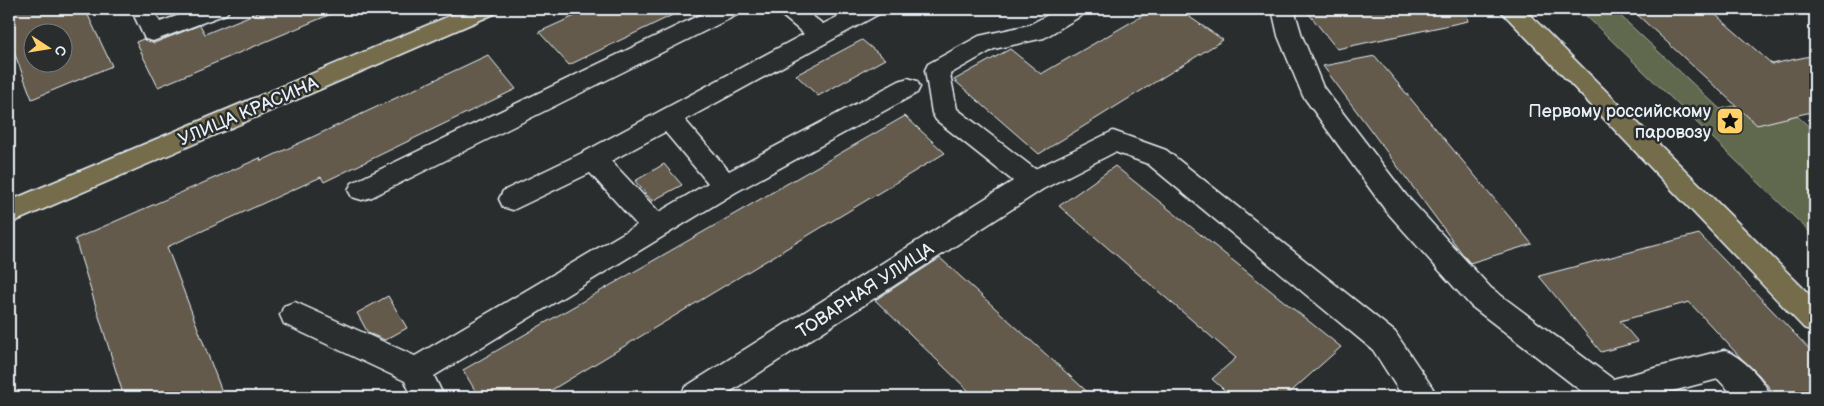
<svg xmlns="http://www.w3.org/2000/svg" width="1824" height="406" font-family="'Balsamiq Sans',sans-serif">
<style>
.green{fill:#60684e;stroke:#a4aca3}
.building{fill:#635a4b;stroke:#e8f1f8;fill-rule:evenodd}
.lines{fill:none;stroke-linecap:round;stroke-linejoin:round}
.minor-casing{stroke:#e8f1f8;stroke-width:3}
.major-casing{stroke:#e8f1f8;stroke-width:3}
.minor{fill:#2a2d2e;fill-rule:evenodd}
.major{fill:#746c4b;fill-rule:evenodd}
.labels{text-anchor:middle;stroke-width:5;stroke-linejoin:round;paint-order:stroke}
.street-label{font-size:18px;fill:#e8f1f8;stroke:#2a2d2e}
.poi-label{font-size:18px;fill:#e8f1f8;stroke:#2a2d2e;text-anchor:end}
</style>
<rect width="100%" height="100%" fill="#2a2d2e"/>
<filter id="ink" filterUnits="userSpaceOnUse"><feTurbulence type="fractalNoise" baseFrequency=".02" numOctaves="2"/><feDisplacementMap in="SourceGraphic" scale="10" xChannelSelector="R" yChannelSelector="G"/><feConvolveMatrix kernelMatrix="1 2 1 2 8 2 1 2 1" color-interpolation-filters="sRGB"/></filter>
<g filter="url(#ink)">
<polygon class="green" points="1579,9 1613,9 1720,109 1775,96 1815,132 1815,237"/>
<g class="building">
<path d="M9 9H85L112 66 32 99 9 39ZM32 32H62V62H32Z"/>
<polygon points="266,9 343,9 158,87 136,42 143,39 154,43 200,25 205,34"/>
<polygon points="590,9 685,9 569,65 539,32"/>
<polygon points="1154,9 1178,9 1223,40 1039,154 954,80 1010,49 1041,74"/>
<polygon points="1305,9 1466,9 1468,21 1337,49"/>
<polygon points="1631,9 1709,9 1772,64 1815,55 1815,111 1757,125"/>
<polygon points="862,40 885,59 818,96 796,75"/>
<polygon points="488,55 516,89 324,182 321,177 167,247 224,397 124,397 75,239 260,158 261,161"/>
<polygon points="1375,56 1532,244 1470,263 1464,256 1323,66"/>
<polygon points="905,116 945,153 540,397 479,397 463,370"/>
<polygon points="664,164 682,185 652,201 635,181"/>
<polygon points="1115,166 1341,347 1285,397 1232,397 1212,379 1236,358 1059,206"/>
<polygon points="1699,234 1815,355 1815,397 1777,397 1759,375 1740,357 1689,302 1620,321 1638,342 1601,352 1539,276"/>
<polygon points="940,258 1093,397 975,397 875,300"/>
<polygon points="388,296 407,328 385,340 368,333 357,313"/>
</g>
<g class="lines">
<g class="minor-casing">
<g id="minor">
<polygon points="131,9 153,9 160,22 196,9 230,9 226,14 153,41 145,39"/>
<polygon points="712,9 743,9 739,14 372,197 362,200 352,197 348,190 352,183"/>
<path d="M777 9H803L823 24 853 9H883L879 14 685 120 729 171 899 81 908 78 917 81 920 87 917 93 736 192 434 376 444 397H412L405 381 284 324 280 315 284 306 295 302 415 356 637 225 590 173 513 210 503 207 499 199 503 191 584 152 804 34 780 14ZM665 132 708 183 659 212 611 161Z"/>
<polygon points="1059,9 1088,9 1084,14 1044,38 994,49 950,74 957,109 1035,169 1113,131 1166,150 1395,332 1432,387 1437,397 1403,397 1373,350 1148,164 1115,152 1043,189 722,397 680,397 685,387 1013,181 936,120 932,113 925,70 928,64 979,36 1029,25"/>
<path d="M1272 9H1294L1302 36 1323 87 1406 195 1491 288 1613 379 1724 350C1742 357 1764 379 1771 397H1735L1718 379 1650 397H1589L1471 306 1386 211 1303 96 1278 36Z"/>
</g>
</g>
<g class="major-casing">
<g id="major">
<polygon points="466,9 498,9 494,14 9,224 9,201"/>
<polygon points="1499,9 1524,9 1815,300 1815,332 1804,328"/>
</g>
</g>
<use href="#minor" class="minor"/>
<use href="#major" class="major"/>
</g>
</g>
<defs>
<g id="sight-square" transform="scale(1.4375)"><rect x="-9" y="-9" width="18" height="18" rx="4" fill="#ffd166" stroke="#2a2d2e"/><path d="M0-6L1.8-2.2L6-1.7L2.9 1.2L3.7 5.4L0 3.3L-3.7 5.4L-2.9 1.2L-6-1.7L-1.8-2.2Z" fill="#111"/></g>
</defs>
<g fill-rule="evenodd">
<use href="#sight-square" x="1730" y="121"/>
</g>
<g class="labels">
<g class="street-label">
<text transform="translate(248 111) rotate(-23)" y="6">УЛИЦА КРАСИНА</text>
<text transform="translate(865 290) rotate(-33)" y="6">ТОВАРНАЯ УЛИЦА</text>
</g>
<g class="poi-label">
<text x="1711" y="117">Первому российскому<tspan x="1711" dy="21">паровозу</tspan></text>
</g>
</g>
<rect width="1824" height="406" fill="none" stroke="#2a2d2e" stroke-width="30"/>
<rect x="15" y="15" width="1794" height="376" fill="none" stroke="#e8f1f8" stroke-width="2" filter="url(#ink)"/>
<g transform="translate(48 48) rotate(102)"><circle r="24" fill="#2a2d2e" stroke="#767b7f"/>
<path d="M0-4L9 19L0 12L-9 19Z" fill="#ffd166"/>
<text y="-8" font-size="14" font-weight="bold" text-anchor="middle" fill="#e8f1f8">С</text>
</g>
</svg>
